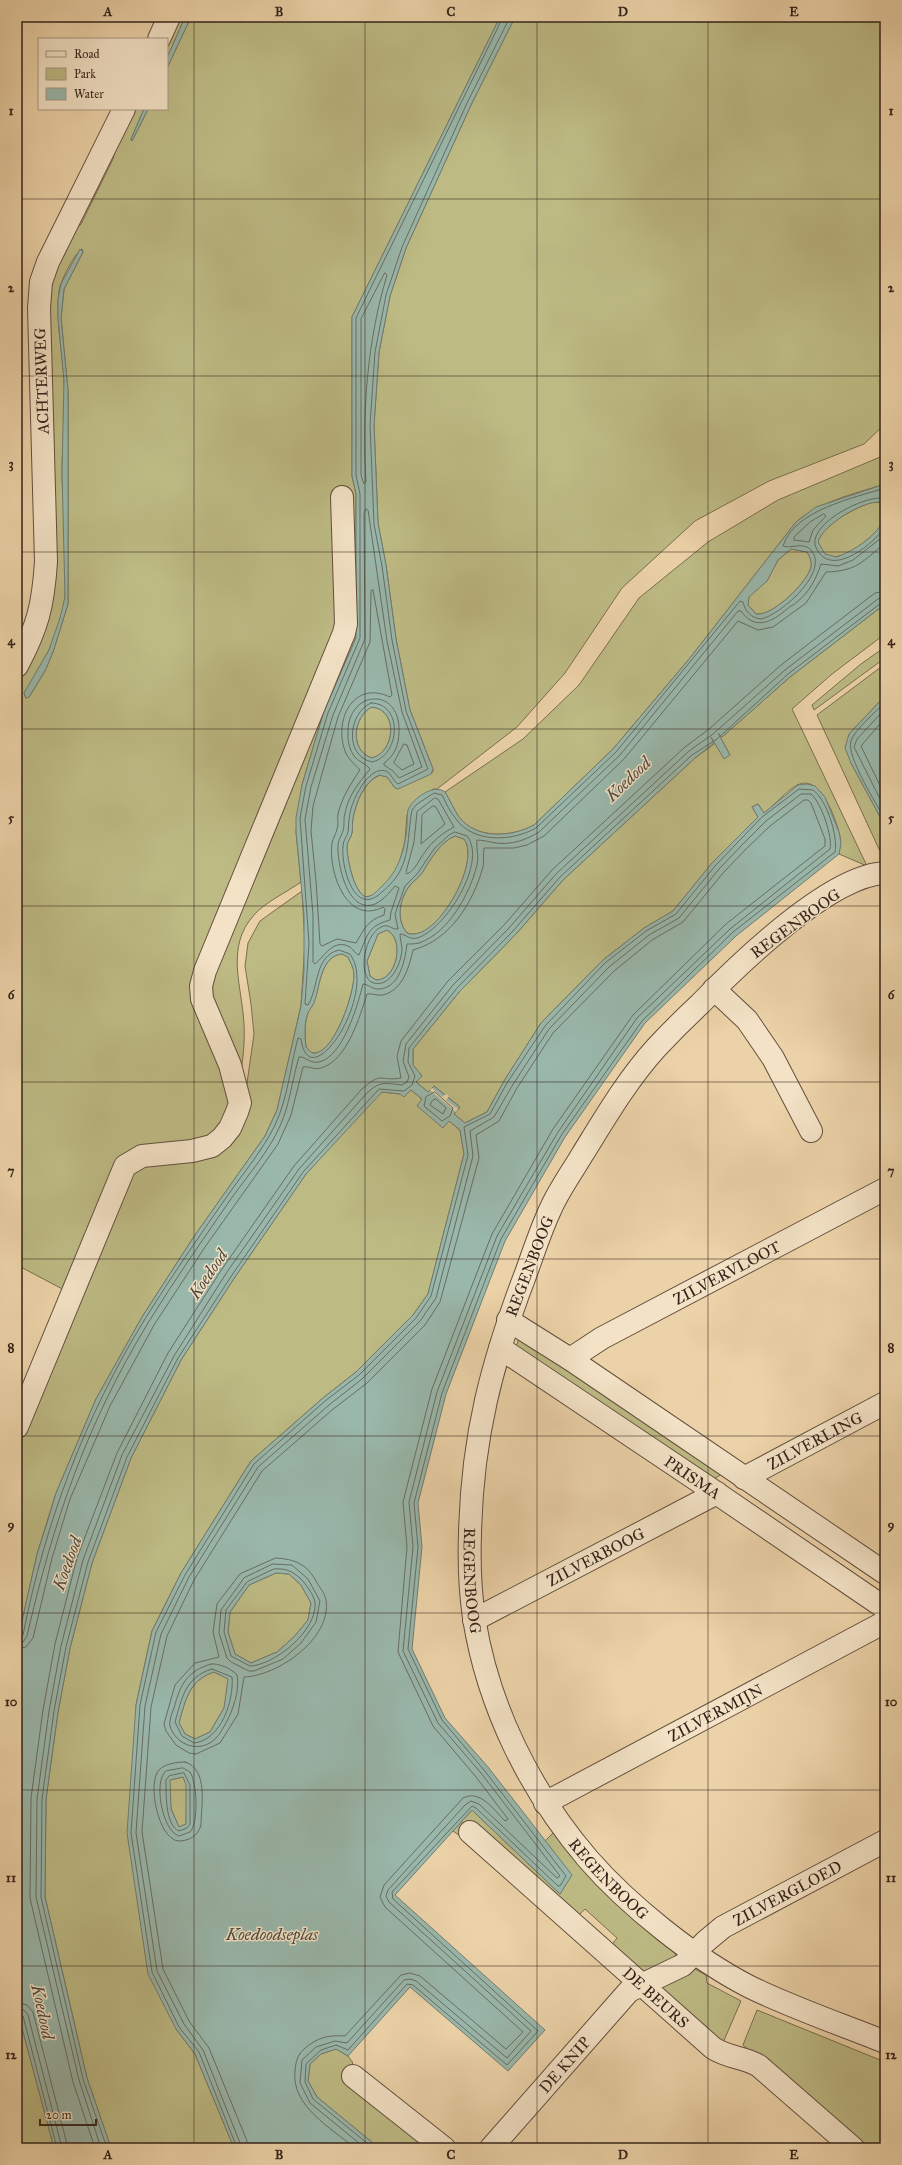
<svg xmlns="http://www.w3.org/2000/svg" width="902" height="2165" font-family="'IM FELL Great Primer',serif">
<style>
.green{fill:#bdba84;stroke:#796e4f;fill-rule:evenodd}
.water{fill:#99b7ab;stroke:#717c71;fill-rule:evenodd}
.pier{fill:#ecd2a8}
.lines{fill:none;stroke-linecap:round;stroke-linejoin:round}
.shore{stroke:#676d62;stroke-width:1}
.minor-casing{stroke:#634f3e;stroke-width:24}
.minor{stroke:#f3e2c6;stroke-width:22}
.grid{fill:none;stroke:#35231a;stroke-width:1;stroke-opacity:0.55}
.labels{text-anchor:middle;stroke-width:3;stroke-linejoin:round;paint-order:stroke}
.street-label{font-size:16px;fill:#35231a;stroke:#f3e2c6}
.water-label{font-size:17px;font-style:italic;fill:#4e483e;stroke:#f3e2c6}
.neatline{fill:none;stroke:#35231a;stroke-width:1.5}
.grid-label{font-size:13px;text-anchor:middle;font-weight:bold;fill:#35231a}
</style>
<rect width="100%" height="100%" fill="#ecd2a8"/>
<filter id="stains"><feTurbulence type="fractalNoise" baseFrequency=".005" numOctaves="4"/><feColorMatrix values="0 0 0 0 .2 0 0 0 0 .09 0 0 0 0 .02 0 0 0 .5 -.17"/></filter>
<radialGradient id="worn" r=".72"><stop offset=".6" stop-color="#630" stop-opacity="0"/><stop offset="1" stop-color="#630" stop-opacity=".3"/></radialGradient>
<g class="green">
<polygon points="174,17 185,17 167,58 167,39"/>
<path d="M191 17H500L352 317V476L356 494V638L324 711 302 785 296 832 301 882C287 892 264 903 254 915 225 947 242 986 244 1024 245 1043 243 1062 239 1081 231 1052 202 1004 207 977L350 632 346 497H338L341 622 339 635 204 963C201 973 195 985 197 995 203 1032 251 1091 225 1127 198 1163 151 1134 123 1162L82 1259 73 1267 68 1292 17 1265V679L37 639 46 614 49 596 51 561 44 294 46 281 60 246 81 224 113 159 119 131 129 109H144L131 139 132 141 148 109H167V68ZM82 249 83 252 64 289 61 318 68 391V604L53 652 45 671 29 697 26 698 24 693C43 664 61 632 65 597 69 556 63 513 62 473 62 442 66 412 64 382 63 351 55 322 59 291 60 282 74 254 82 249Z"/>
<path d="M515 17H885V424L864 444 769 481 695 521 622 588 565 673 517 727 437 789H433L407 815 405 841 398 868 389 880 374 895 366 897C354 893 347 859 347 847 347 841 351 838 352 833 353 828 352 823 353 818 356 802 364 782 380 775L387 777 395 788 433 772V769L410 710 396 639 386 565 378 523 374 425 379 352 390 296 406 248 471 105Z"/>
<path d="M885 455V484C854 494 821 501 796 522L690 658 613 749 534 825C512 837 477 840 459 817 454 810 450 800 445 792L523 739 579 685 639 598 708 542 778 500Z"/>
<path d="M873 502 885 503C885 508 886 516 884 521 876 537 825 579 818 542 822 524 857 507 873 502Z"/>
<path d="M791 549 807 552C810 557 812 561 811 567 808 582 772 617 756 614L748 605 749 596 767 581 778 560Z"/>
<path d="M885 604V634L832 674 792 709 867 866 839 854C840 848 841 842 840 836 836 820 821 773 797 785 785 792 775 805 764 813L758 804 752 807 758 817 712 863 673 911 644 928 603 960 541 1023 504 1081 487 1112 465 1123 454 1114 460 1107 434 1086 428 1092 416 1082 422 1076 413 1065V1049L460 991 516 934 563 880 695 758 714 744 711 737 730 755 718 733 722 737 790 677Z"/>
<polygon points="885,647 885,658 814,710 812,705 861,664"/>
<polygon points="885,664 885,696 849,734 851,763 885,826 885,862 817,715"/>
<path d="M372 707C399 710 395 752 372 758 349 751 353 716 372 707Z"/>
<path d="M455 836 464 839C482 862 435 945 407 933 395 919 400 897 411 884 415 880 419 877 422 873 430 860 440 842 455 836Z"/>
<polygon points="302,891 305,943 301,1006 277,1110 265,1136 193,1238 142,1317 96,1399 56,1493 37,1554 17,1644 17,1438 131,1166 201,1154 244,1104 254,1034 251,1004 245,966 248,943 260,921"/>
<path d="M387 930C406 940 396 981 376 980L370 976 367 961 378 934Z"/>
<path d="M342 954 348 957C350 962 354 968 354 974 355 991 334 1057 312 1053L306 1047C305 1038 304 1026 307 1016 308 1010 313 1005 315 999 320 985 321 956 342 954Z"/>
<polygon points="411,1090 423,1100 419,1104 443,1127 449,1121 460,1130 464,1154 428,1294 413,1315 356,1372 323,1398 251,1461 181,1573 152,1631 136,1705 176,2029 195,2054 234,2148 111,2148 87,2078 45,1897 46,1799 58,1712 70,1648 92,1563 131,1458 181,1360 235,1277 306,1174 372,1100 382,1092 400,1094"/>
<polygon points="520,1335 724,1473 710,1481 515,1350"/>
<polygon points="276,1573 289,1574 301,1585 311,1603 308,1620 294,1637 277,1652 251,1663 235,1654 228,1632 230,1612 249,1585"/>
<path d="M214 1672 229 1679 224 1708 210 1732 195 1739 185 1734 179 1723C185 1701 189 1680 214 1672Z"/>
<polygon points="183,1777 187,1785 186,1824 179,1827 171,1809 169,1780"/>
<polygon points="472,1810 560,1894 571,1875 545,1841 556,1830 675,1948 676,1960 644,1977 610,1947 617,1938 585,1909 576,1918 453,1831"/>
<polygon points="695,1969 706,1975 707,1983 741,2001 722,2045 662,1995 661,1987"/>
<polygon points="17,2009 54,2148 17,2148"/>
<polygon points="757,2010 885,2062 885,2148 864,2148 743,2045"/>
<polygon points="336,2049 348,2056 353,2063 343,2074 435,2148 379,2148 317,2097 308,2081 310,2064 321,2054"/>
</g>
<g class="water">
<polygon points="185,17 191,17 167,68 167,58"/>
<path d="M500 17H515L471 105 406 248 390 296 379 352 374 425 378 523 386 565 396 639 410 710 433 769 431 774 398 789 395 788 387 777 379 775C364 782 356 802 353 818 352 823 353 828 352 833 351 838 347 841 347 847 347 859 354 893 366 897 373 896 376 892 381 887 399 871 405 849 407 826 407 821 407 815 408 810 412 799 434 783 445 792 450 800 454 810 459 817 477 840 512 837 534 825L613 749 690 658 796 522 816 507 885 484V503C869 496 822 525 818 542L825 554 837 557C855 550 875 537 885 519V604L790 677 722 737 718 733 730 755 724 759 711 737 714 743 695 758 563 880 516 934 460 991 413 1049V1065L422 1076 416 1082 428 1092 434 1086 460 1107 454 1114 465 1123 487 1112 504 1081 541 1023 603 960 644 928 673 911 712 863 758 817 752 807 758 804 764 813 798 785 807 784 815 786 825 797 839 832 841 843 839 854 736 936 645 1023 565 1137 505 1241 446 1394 418 1503 422 1547 412 1649 445 1718 488 1767 572 1875 560 1894 472 1810 395 1895 545 2030 508 2071 410 1987 348 2056 336 2049 321 2054 310 2064 308 2081 317 2097 379 2148H234L195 2054 176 2029 148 1974 127 1833 136 1705 152 1631 181 1573 251 1461 323 1398 356 1372 413 1315 428 1294 464 1154 460 1130 449 1121 443 1128 417 1106 422 1099 411 1090 404 1097 400 1094 382 1092 306 1174 235 1277 181 1360 131 1458 92 1563 70 1648 58 1712 46 1799 45 1897 87 2078 111 2148H54L17 2009V1644L37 1554 47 1523 56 1493 96 1399 142 1317 193 1238 265 1136 277 1110 301 1006 304 970V915L296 832V818L302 785 324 711 356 638V494L352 476V317ZM791 549 807 552C810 557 812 561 811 567 808 582 772 617 756 614L748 605 749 597 767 581 778 560ZM372 707C399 710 395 752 372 758 349 751 353 716 372 707ZM455 836 464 839C482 862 435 945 407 933 395 919 400 897 411 884 415 880 419 877 422 873 430 860 440 842 455 836ZM387 930C406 940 396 981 376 980L370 976 367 961 378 934ZM342 954 348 957C350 962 354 968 354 974 355 991 334 1057 312 1053L306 1047C305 1038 304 1026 307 1016 308 1011 312 1007 314 1003 320 987 320 956 342 954ZM276 1573 289 1574 301 1585 311 1603 308 1620 294 1637 277 1652 251 1663 235 1654 228 1632 230 1612 249 1585ZM214 1672 228 1679 224 1708 210 1732 195 1739 185 1734 179 1723C185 1701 189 1680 214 1672ZM183 1777 186 1785V1824L179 1827 171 1809 170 1780Z"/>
<polygon points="144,109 148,109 132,141 131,139"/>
<polygon points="80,249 83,252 64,289 61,318 68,391 68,604 53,652 45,671 29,697 26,698 24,693 49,650 60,618 65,597 62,471 64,381 58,318 58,299 61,284"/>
<polygon points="885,696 885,826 851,763 845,748 849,734"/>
</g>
<polygon class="pier" points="432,1088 442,1097 446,1094 449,1096 446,1100 458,1109 456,1112 430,1090"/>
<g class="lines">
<g class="shore">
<path d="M510 17 467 103 402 247 386 295 375 352 370 425 374 524 382 566 392 640 406 711 428 769 398 784C393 781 392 774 386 771 377 768 370 776 365 781 357 792 350 806 349 820 348 824 349 828 348 832 347 837 343 840 343 846 341 866 354 919 382 892 389 886 397 878 401 869 410 850 408 829 412 810L417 804 434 793 442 795C446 803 450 812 456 819 474 844 513 841 536 828L616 752 740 601 743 602C745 611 751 618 761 619 780 615 832 571 810 549 802 542 791 549 783 546 794 510 854 498 885 488"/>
<path d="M385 273 387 275C367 342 362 412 366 482L364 484 361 475V319Z"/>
<path d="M885 498C865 495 811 522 815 545 828 581 873 545 885 527"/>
<path d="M366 509 368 510 387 641 402 712 422 767 399 778 393 771 384 765V763C395 755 399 745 399 731 400 685 345 690 348 736 348 743 350 750 354 756 358 762 366 763 370 769 359 783 349 794 345 813 343 819 345 826 343 831 341 837 338 840 338 846 337 863 347 911 372 905 381 903 389 893 395 886L399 888 391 912 390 920C368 926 368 934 359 955 355 954 354 950 350 947 333 938 325 956 315 964L313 962V915L305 819 311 787 333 715 365 639 364 514Z"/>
<polygon points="824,514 826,516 813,530 809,542 794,540 794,537 810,522"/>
<path d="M373 590 392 695 390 697C354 680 335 718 344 748 347 759 354 763 360 770 350 785 342 797 338 814 337 819 339 824 337 829 336 834 333 838 332 843 328 872 347 926 383 907L385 909 384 915C368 920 364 929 356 943L337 939 322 946 320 944 316 881 311 831 313 806 338 717 370 642 371 591Z"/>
<path d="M885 702C876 712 855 729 851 741 846 756 877 805 885 819"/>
<path d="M371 703C404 703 400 756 372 762 344 756 348 713 371 703Z"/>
<polyline points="885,709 857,739 854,747 885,809"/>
<polyline points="885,718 861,746 885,796"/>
<polygon points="404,744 407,745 414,764 402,770 394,763"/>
<path d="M435 798 438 799 454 827C443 833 432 841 425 852 419 859 416 870 407 874L406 872 414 842 417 812Z"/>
<polygon points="433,806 436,807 445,824 421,844 422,815"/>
<path d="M455 832 467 836C488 862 445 930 417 938 409 940 406 934 400 934 400 939 402 945 402 950 401 965 389 990 371 982 357 971 366 934 381 927 388 923 392 930 398 929L395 914 405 886 417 874 434 849 449 835Z"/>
<polygon points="435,1092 453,1108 450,1116 442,1121 424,1106 426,1097"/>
<polygon points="436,1099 446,1108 443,1114 430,1105 432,1101"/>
<path d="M276 1558C294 1559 307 1564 316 1581 319 1587 325 1593 326 1600 332 1639 277 1676 244 1677L238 1714 220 1743 196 1754 189 1753 176 1745 166 1731 164 1724 175 1685 195 1663 219 1657 213 1632 217 1604 240 1574Z"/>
<polygon points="273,1564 292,1565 308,1579 320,1601 316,1622 301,1643 283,1659 254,1671 249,1671 231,1662 227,1658 219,1633 221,1610 244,1578"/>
<path d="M274 1569C286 1568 292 1571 301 1579 306 1584 314 1596 315 1602 318 1630 275 1665 250 1666L231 1656 224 1632 226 1610 247 1582Z"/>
<path d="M17 1638 23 1635C45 1523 85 1416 145 1319 171 1277 200 1235 228 1195 244 1172 263 1150 275 1125 288 1098 290 1067 298 1038L301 1039C309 1100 379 994 350 954L339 950C314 956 319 988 308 1005L305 1004 309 943 300 818 306 786 328 713 360 638V494L356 475V318L503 17"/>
<path d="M17 1643 23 1642 27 1636C53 1522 87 1423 148 1323 175 1279 204 1238 233 1196 249 1174 269 1151 280 1126 290 1104 292 1080 299 1057 305 1056 310 1064 319 1062 343 1057 358 1004 363 984 368 984 373 990 380 989 400 987 405 960 407 944 411 944 415 944 419 943 449 933 470 893 477 865 479 856 476 848 477 840 483 840 490 842 496 843 512 845 526 840 539 832L620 755 738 611H741C755 631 772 622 787 609 790 606 794 605 797 602 809 593 817 577 821 564L838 566 853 560 885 535"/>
<path d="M17 1649 26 1647 33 1638 52 1558 70 1499 110 1406 154 1325 205 1247 278 1144 291 1115 303 1067C309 1066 314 1070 321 1068 347 1061 360 1016 367 994 372 993 377 996 383 995 403 990 409 967 413 950 450 940 473 903 483 867 484 861 483 854 484 848H514L527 845 544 836 624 759 738 621 758 630 773 627 806 603 826 572C857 571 862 562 885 543"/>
<path d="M211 1664C219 1663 232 1669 237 1675 240 1690 233 1710 226 1723 223 1728 220 1734 216 1738 201 1754 176 1746 170 1726 169 1720 172 1713 174 1708 180 1685 187 1671 211 1664Z"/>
<path d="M212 1669 232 1677C234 1701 221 1740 194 1743L182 1736 175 1722C182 1698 185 1677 212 1669Z"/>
<path d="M185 1762C209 1769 201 1807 201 1825 198 1836 189 1841 178 1841 158 1838 147 1783 159 1770 164 1764 177 1762 185 1762Z"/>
<path d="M183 1768 190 1772C197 1782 199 1823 190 1832L179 1836C162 1831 153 1780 166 1771Z"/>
<path d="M184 1773 190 1785V1824L187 1828 179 1831C165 1825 166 1793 166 1780L169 1776Z"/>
<polyline points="17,2002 27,2005 33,2012 68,2148"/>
<polyline points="17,2008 24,2010 28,2015 62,2148"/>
<polyline points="17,2013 23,2016 57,2148"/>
<path d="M95 2148 73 2082 30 1898 31 1798 43 1710 55 1644 77 1558 117 1453 168 1353 222 1269 294 1166 361 1090C383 1070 379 1082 401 1078L397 1056 401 1041 448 981 505 924 552 870 685 747 709 729 781 665 875 593 885 591"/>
<path d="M101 2148 79 2080 36 1897 37 1799 49 1711 61 1646 83 1560 122 1455 174 1356 227 1272 299 1169 366 1094C380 1081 383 1083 402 1085L407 1082 409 1077 403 1061 406 1044 453 985 509 928 556 874 689 751 713 734 785 670 878 599 885 597"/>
<polyline points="107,2148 83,2079 41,1897 42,1799 54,1711 66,1647 88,1562 127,1457 178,1358 232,1275 303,1172 379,1089 404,1091 412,1085 415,1076 408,1062 409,1048 457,988 513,931 560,877 692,755 717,739 788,674 881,603 885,602"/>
<path d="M237 2148 199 2052 179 2027 152 1972 131 1833 140 1705 156 1632 185 1575 254 1464 325 1401 359 1375 416 1318 431 1296 468 1155 464 1127 490 1114 507 1083 545 1026 605 963 646 931 676 914 715 866 762 817 799 789 813 790C827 800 838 836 835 852L733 932 642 1021 562 1134 501 1239 442 1393 414 1503 418 1547 408 1649 442 1720 484 1770 566 1876 560 1886H558L476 1808 472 1806 392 1892 393 1899 538 2031 507 2065 413 1985 407 1984 348 2050 336 2045 321 2050 306 2064 305 2082 313 2099 373 2148"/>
<path d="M242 2148 203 2050 184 2024 157 1971 136 1833 145 1706 161 1634 189 1577 258 1467 329 1405 362 1379 420 1321 436 1298 473 1156 470 1131 494 1117 512 1086 549 1029 609 967 649 935 679 918 719 869 742 845 766 821 801 794H811C821 802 833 837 830 849L730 929 637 1018 558 1132 497 1236 437 1392 409 1502 413 1547 403 1651 438 1723 481 1773 560 1876 557 1878 479 1804 471 1801 465 1805 388 1890 386 1896 389 1902 531 2031 507 2058 416 1981 410 1979 404 1980 347 2043 335 2041 316 2047 302 2060 300 2083 310 2103 365 2148"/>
<path d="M248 2148 247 2141 209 2048 189 2021 163 1969 142 1832 151 1707 167 1636 194 1580 262 1471 332 1410 367 1383 425 1325 440 1302 479 1158 476 1135 499 1121 517 1088 553 1033 613 972 652 940 683 922 723 873 746 849 770 826 804 800H808L811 803 825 839V846L726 924 633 1015 553 1129 492 1234 432 1389 403 1502 407 1547 398 1652 433 1726 476 1777 508 1819 505 1821C494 1810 480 1789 463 1798L384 1885 380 1897 385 1907 523 2032 506 2049 420 1976 410 1973 401 1975 345 2036C328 2035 318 2037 304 2049 297 2056 296 2061 295 2071 291 2106 331 2128 355 2148"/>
</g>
<g class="minor-casing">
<g id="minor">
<polyline points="159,39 169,17"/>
<path d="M17 666C38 626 43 606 46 562L39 308 41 282 48 262 124 109"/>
<path id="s1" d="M885 873C830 875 738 965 700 1004 685 1018 670 1033 656 1048 627 1080 605 1118 582 1155 572 1172 559 1190 551 1208 541 1229 534 1251 526 1273 492 1362 472 1437 470 1534 469 1562 470 1590 474 1618 488 1707 530 1791 588 1859 628 1905 695 1959 750 1987 793 2008 840 2024 885 2042"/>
<polyline points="714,989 747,1020 773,1058 811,1131"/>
<polyline points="508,1320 570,1359 885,1573"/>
<path id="s2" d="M500 1348 709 1488 885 1608"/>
<path id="s3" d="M570 1359 602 1338 885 1189"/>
<polyline points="17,1427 125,1166 142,1156 192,1151 212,1146 222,1138 230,1128 237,1112 240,1103 230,1065 202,999 201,986 205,971 344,633 346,624 342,497"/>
<path id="s4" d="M744 1478 885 1403"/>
<path id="s5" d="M474 1620 717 1493"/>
<path id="s6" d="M545 1803 885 1622"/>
<path id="s7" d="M470 1832 713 2048C728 2058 745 2057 759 2066L853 2148"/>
<polyline points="353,2076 444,2148"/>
<path id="s8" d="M491 2148 629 1991 683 1965 705 1942 723 1927 885 1841"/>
</g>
</g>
<use href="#minor" class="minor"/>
</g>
<path class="grid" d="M194 17V2148M365 17V2148M537 17V2148M708 17V2148M17 199H885M17 376H885M17 552H885M17 729H885M17 906H885M17 1082H885M17 1259H885M17 1436H885M17 1613H885M17 1790H885M17 1966H885"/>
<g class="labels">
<g class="street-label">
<text transform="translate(41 381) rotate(-92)" y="6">ACHTERWEG</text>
<text transform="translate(795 923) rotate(-36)" y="6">REGENBOOG</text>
<text transform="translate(529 1266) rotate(-69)" y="6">REGENBOOG</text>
<text dy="6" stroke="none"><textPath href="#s3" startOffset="179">ZILVERVLOOT</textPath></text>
<text dy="6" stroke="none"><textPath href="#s4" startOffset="80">ZILVERLING</textPath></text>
<text dy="6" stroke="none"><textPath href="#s2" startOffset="232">PRISMA</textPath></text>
<text dy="6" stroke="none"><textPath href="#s5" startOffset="137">ZILVERBOOG</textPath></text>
<text dy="6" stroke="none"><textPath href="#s1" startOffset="869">REGENBOOG</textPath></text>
<text dy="6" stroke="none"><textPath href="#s6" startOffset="193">ZILVERMIJN</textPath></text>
<text dy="6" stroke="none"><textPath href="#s1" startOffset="1205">REGENBOOG</textPath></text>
<text dy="6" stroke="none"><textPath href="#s8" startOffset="397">ZILVERGLOED</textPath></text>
<text dy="6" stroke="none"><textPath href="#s7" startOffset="249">DE BEURS</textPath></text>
<text dy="6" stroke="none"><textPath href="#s8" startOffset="111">DE KNIP</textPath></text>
</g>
<g class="water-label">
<text transform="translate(628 779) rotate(-44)" y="6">Koedood</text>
<text transform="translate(208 1274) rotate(-56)" y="6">Koedood</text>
<text transform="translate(67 1563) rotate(-70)" y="6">Koedood</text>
<text x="272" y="1940">Koedoodseplas</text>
<text transform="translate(43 2012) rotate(78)" y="6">Koedood</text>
</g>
</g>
<rect width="902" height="2165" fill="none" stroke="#ecd2a8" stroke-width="44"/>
<rect x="38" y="38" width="130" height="72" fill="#f3e2c6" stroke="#a79681"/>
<rect x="46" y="51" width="20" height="6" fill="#f3e2c6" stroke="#a79681"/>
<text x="74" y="58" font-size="12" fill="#35231a">Road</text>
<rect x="46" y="68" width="20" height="12" fill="#bdba84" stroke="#a79681"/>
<text x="74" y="78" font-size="12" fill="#35231a">Park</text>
<rect x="46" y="88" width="20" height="12" fill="#99b7ab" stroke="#a79681"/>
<text x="74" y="98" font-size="12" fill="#35231a">Water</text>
<path d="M40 2119v6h56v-6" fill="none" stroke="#35231a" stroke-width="2"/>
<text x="46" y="2119" font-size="12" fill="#35231a" stroke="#f3e2c6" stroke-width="3" paint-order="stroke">20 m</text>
<rect x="22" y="22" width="858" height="2121" class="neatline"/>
<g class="grid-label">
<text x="108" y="16">A</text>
<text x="279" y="16">B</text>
<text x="451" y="16">C</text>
<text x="623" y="16">D</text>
<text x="794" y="16">E</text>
<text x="11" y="115">1</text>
<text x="891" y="115">1</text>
<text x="11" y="292">2</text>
<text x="891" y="292">2</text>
<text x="11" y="468">3</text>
<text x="891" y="468">3</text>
<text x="11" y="645">4</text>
<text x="891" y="645">4</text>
<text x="11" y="822">5</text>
<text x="891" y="822">5</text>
<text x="11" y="999">6</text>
<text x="891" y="999">6</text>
<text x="11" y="1175">7</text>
<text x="891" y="1175">7</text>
<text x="11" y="1352">8</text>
<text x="891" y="1352">8</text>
<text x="11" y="1529">9</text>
<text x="891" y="1529">9</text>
<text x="11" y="1706">10</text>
<text x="891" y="1706">10</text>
<text x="11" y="1882">11</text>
<text x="891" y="1882">11</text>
<text x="11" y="2059">12</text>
<text x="891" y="2059">12</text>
<text x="108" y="2159">A</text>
<text x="279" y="2159">B</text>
<text x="451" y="2159">C</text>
<text x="623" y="2159">D</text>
<text x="794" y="2159">E</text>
</g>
<rect width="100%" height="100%" filter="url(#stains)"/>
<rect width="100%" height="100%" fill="url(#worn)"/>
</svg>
